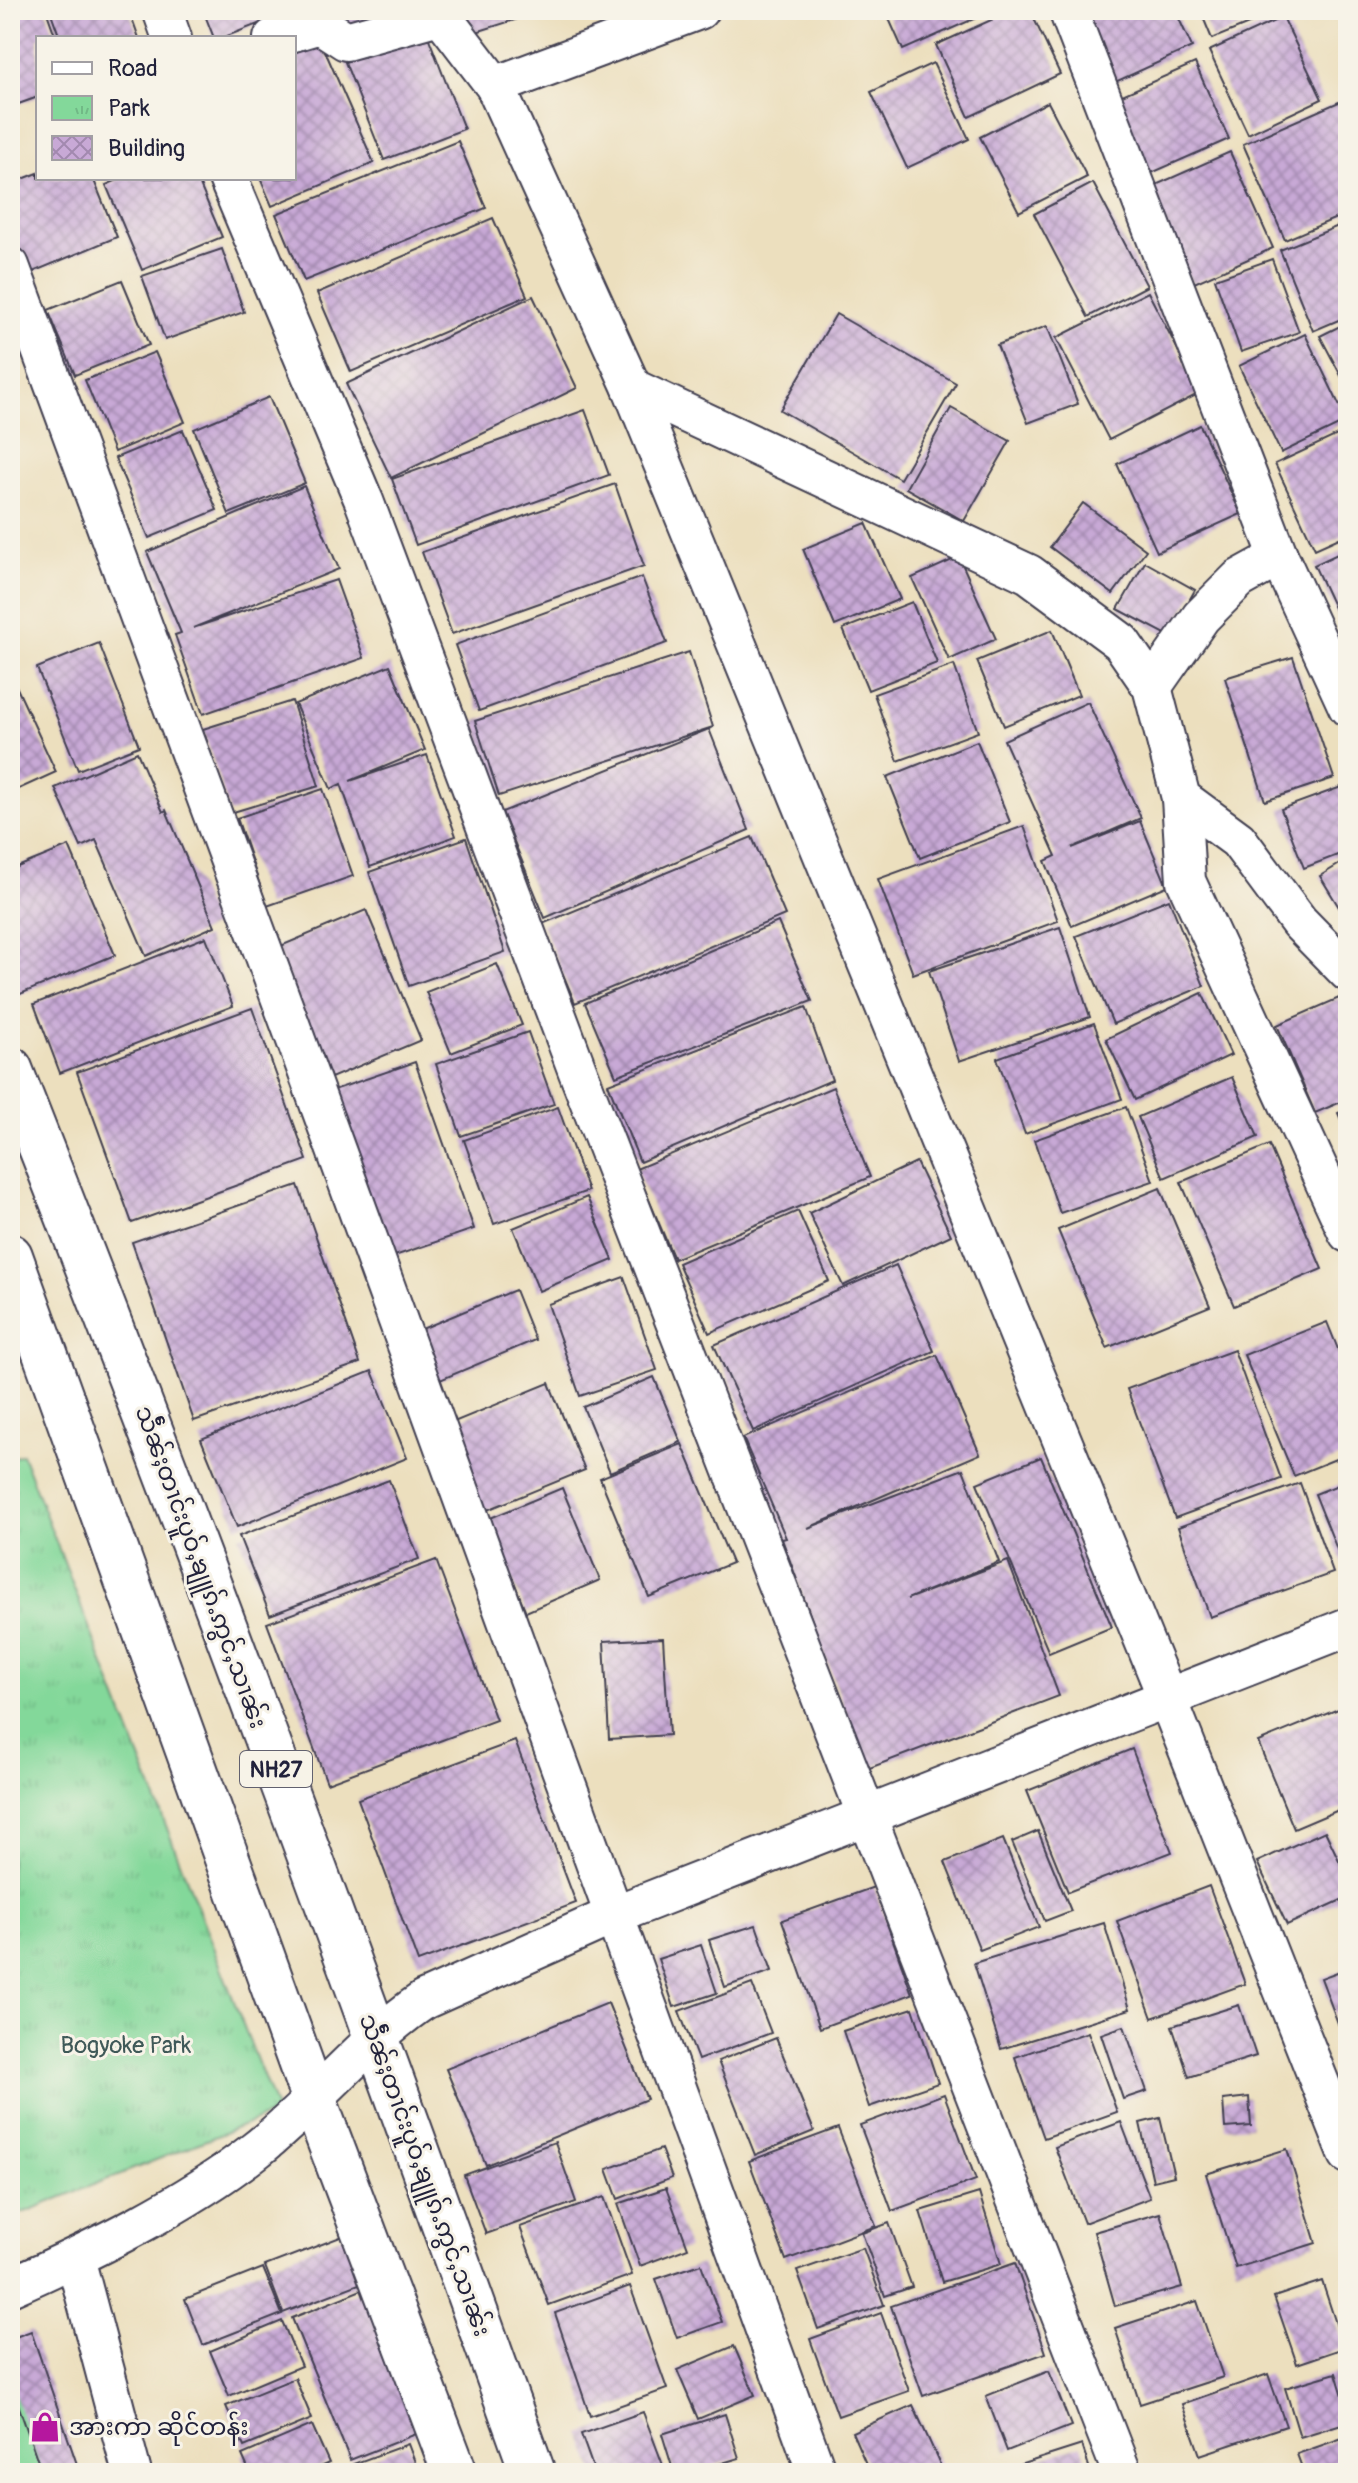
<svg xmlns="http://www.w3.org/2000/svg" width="1358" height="2483" font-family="Pangolin,'Noto Sans Myanmar',sans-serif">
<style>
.green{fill:#83d89a;stroke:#527d6a;stroke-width:2}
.park{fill:url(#park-tufts);stroke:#527d6a;stroke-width:2}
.building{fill:url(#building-cross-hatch)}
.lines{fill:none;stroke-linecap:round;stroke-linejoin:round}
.street-casing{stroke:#403e4f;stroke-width:42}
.highway-casing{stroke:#403e4f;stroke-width:48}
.street{stroke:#fff;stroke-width:38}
.highway{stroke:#fff;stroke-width:44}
.labels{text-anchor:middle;stroke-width:6;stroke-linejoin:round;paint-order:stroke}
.shield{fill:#f7f3e8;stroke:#62616f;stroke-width:2}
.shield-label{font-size:22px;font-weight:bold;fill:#22223b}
.street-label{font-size:24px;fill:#22223b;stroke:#f7f3e8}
.park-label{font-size:24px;fill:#3f5958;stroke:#f7f3e8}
.poi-label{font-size:24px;fill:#22223b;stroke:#f7f3e8;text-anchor:start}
</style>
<defs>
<pattern id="park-tufts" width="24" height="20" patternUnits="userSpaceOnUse" patternTransform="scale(2)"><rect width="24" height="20" fill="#83d89a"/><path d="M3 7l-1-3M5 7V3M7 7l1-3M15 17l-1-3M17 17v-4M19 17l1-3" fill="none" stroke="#71b986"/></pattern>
<pattern id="building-cross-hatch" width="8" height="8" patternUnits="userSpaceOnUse" patternTransform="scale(2)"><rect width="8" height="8" fill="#c8a9d6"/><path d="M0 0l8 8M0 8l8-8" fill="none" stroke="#a289af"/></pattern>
</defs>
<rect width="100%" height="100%" fill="#f7f3e8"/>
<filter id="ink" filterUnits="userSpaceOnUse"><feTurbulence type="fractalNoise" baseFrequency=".0125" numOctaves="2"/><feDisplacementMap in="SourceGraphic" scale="16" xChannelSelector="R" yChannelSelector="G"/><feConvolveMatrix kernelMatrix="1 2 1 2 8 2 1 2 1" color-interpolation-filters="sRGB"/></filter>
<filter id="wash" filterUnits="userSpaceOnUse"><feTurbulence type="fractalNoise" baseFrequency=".006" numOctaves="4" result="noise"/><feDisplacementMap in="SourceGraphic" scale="32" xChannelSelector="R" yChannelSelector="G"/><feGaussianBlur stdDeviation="1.8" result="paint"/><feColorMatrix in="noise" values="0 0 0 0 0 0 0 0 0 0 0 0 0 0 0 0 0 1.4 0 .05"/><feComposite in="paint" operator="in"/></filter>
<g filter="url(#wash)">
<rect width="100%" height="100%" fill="#ecdfbe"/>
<polygon class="green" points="10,2355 43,2473 10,2473"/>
<polygon class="park" points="22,1454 277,2112 10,2218 10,1459"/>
<g id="blocks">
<g class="building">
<polygon points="10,10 46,10 56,38 38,38 38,97 10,107"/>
<polygon points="50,10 129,10 139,38 60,38"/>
<polygon points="203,10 294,10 222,38 214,38"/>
<polygon points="336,10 387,10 345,30"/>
<polygon points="466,10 543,10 543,11 473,33"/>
<polygon points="885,10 983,10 985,14 903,50"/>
<polygon points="1013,10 1030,10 1060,74 969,117 936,45"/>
<polygon points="1078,10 1175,10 1192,47 1111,84"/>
<polygon points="1200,10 1283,10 1212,39"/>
<polygon points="1283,17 1322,99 1248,134 1209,51"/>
<polygon points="426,31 464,129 384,160 345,62"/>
<polygon points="318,35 374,163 272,206 260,178 294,178 294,46"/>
<polygon points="933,63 969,139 907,168 871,92"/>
<polygon points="1195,63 1229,139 1147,175 1113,99"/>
<polygon points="1348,98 1348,213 1285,240 1243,144"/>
<polygon points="1048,102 1087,177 1019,212 980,137"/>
<polygon points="458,141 486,208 304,281 276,214"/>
<polygon points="1230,152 1273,248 1192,284 1149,188"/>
<polygon points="38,173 38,178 93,178 117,237 28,274 10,230 10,184"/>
<polygon points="122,178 197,178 222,237 142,270 106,185"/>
<polygon points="1093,183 1147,286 1088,317 1034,214"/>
<polygon points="493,218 527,296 351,372 317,293"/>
<polygon points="1348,222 1348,316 1313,331 1280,250"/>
<polygon points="222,249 244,312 165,340 142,276"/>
<polygon points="1272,259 1299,332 1241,352 1215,279"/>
<polygon points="122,280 149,345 75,375 48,310"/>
<polygon points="1148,292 1200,393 1109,440 1056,338"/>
<polygon points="533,296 577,388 391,478 346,384"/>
<polygon points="836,314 956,383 900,479 780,410"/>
<polygon points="1348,322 1348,389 1320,336"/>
<polygon points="1047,326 1078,404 1028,423 997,345"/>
<polygon points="1305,334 1347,421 1281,453 1239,366"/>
<polygon points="155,352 185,422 114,452 85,380"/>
<polygon points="269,397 305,483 229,514 194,429"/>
<polygon points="951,408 1010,441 964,521 906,488"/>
<polygon points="585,410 609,475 416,545 392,479"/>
<polygon points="1200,425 1241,514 1157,552 1117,464"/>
<polygon points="183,430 217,510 149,538 115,458"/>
<polygon points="1348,430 1348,534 1315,549 1275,464"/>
<polygon points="615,484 644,566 452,634 422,552"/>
<polygon points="304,486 339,569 193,628 336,580 364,658 203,714 175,635 181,633 147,552"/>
<polygon points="1083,503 1146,550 1113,594 1050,547"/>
<polygon points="866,523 900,599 835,626 803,549"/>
<polygon points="1348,549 1348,638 1314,565"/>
<polygon points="959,557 996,639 949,660 912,578"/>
<polygon points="1145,562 1195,590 1169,636 1118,609"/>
<polygon points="642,577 667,643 479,711 455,645"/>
<polygon points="912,602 937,663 868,690 843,629"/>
<polygon points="1052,630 1079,695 1004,726 977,661"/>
<polygon points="99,643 139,746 78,770 37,668"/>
<polygon points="689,652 713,727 499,796 475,721"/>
<polygon points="1293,657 1334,778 1265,801 1225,678"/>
<polygon points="390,665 425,750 350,781 427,755 456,836 370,867 341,784 331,789 295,704"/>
<polygon points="954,665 978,732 898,761 874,694"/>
<polygon points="10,673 56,772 10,793"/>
<polygon points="292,701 319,786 230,813 203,729"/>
<polygon points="1088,702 1141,818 1072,848 1140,821 1167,886 1072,926 1045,861 1056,856 1004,740"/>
<polygon points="709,729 749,830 545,918 502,812"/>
<polygon points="977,741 1010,822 920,858 887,777"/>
<polygon points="137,752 163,812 166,810 215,926 146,956 96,840 81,847 55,788"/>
<polygon points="1344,786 1348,796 1348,851 1304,868 1281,809"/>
<polygon points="323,789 353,876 267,906 237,818"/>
<polygon points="1024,826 1058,921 913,974 878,879"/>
<polygon points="752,837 785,915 575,1003 542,924"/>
<polygon points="466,838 505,952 409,986 369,872"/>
<polygon points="69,846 115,955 18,995 10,976 10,870"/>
<polygon points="1348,859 1348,922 1320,876"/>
<polygon points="1169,899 1204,986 1113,1024 1076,936"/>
<polygon points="366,910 421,1040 331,1078 276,948"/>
<polygon points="778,922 812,1001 616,1076 585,1003"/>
<polygon points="1060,927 1090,1017 959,1061 929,971"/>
<polygon points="206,937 233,1006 60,1073 34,1004"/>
<polygon points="497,964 522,1025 451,1053 426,992"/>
<polygon points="1202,993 1231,1055 1135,1100 1106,1039"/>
<polygon points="1339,998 1348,1017 1348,1099 1315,1113 1277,1025"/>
<polygon points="806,1007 832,1080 640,1162 608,1084"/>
<polygon points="252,1008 307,1160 132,1223 77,1072"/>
<polygon points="1094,1023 1122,1099 1025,1134 997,1058"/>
<polygon points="528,1032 554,1104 461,1136 436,1064"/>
<polygon points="415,1062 474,1229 380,1261 322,1094"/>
<polygon points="1232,1077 1258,1137 1164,1178 1138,1117"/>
<polygon points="833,1087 870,1177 674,1259 636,1169"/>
<polygon points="558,1107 588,1191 494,1224 464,1140"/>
<polygon points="1126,1107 1153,1181 1060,1213 1034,1140"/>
<polygon points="1348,1109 1348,1136 1338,1113"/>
<polygon points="1269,1145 1322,1269 1234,1306 1181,1182"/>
<polygon points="916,1162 951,1235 843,1286 809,1213"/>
<polygon points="298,1185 360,1363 194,1421 132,1242"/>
<polygon points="1160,1188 1210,1306 1107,1348 1058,1230"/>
<polygon points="587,1197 613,1260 539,1291 513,1228"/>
<polygon points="798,1211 829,1281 709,1333 678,1263"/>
<polygon points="896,1265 934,1351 753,1431 714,1345"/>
<polygon points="624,1277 657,1370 580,1396 548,1304"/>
<polygon points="515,1290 535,1340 433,1383 412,1333"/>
<polygon points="1327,1322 1348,1374 1348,1454 1294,1476 1244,1355"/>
<polygon points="1234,1350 1281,1479 1175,1518 1127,1389"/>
<polygon points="937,1355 980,1454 808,1528 963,1469 999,1562 907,1599 1008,1561 1059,1696 867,1769 782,1539 786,1538 743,1438"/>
<polygon points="372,1371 407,1458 237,1527 201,1439"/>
<polygon points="654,1377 681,1442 610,1472 583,1407"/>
<polygon points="549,1383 585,1470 480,1513 444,1426"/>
<polygon points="682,1444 732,1563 649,1597 600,1478"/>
<polygon points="1041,1457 1112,1627 1049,1653 977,1483"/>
<polygon points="389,1480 419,1559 270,1615 239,1536"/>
<polygon points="1348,1481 1348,1577 1315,1494"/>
<polygon points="1300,1483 1333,1573 1210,1617 1178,1527"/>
<polygon points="562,1488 600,1580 526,1612 488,1519"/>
<polygon points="436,1560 496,1720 327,1783 267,1623"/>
<polygon points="663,1638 669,1735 609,1739 604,1641"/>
<polygon points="1348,1705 1348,1806 1294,1829 1258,1742"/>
<polygon points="515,1741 576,1903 418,1962 358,1799"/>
<polygon points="1132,1749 1172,1852 1068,1892 1027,1791"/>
<polygon points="1038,1831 1071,1911 1045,1921 1012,1842"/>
<polygon points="1325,1831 1348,1879 1348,1897 1287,1925 1257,1862"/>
<polygon points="1003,1839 1039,1927 980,1950 945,1862"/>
<polygon points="1209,1886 1245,1984 1152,2018 1117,1921"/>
<polygon points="874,1887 912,1994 820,2028 782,1920"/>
<polygon points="1104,1923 1130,2009 1001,2049 974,1963"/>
<polygon points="756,1925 772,1971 725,1987 709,1940"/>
<polygon points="701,1945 717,1993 674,2007 658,1959"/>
<polygon points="1348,1968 1348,2022 1339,2026 1321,1978"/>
<polygon points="752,1984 771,2033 698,2060 679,2011"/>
<polygon points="608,2003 647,2099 486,2165 446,2069"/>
<polygon points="1239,2005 1256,2056 1189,2077 1172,2026"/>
<polygon points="913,2008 938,2083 869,2107 843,2031"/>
<polygon points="1124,2026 1147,2091 1123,2099 1101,2034"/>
<polygon points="1088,2032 1117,2112 1044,2138 1015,2057"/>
<polygon points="776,2038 814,2131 755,2155 718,2061"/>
<polygon points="944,2094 976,2180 892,2211 860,2125"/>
<polygon points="1249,2097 1251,2126 1225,2128 1223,2100"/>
<polygon points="1160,2118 1174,2176 1153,2181 1140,2123"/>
<polygon points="1121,2122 1150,2198 1084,2223 1055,2147"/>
<polygon points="838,2128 876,2226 786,2260 749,2161"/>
<polygon points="555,2142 576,2202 486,2234 464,2175"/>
<polygon points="661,2149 672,2178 618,2199 607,2169"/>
<polygon points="1287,2149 1316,2243 1236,2268 1206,2174"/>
<polygon points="666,2188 688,2248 640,2266 618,2204"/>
<polygon points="979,2193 1001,2264 942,2282 920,2211"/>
<polygon points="604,2197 632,2275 549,2305 520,2227"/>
<polygon points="1160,2213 1182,2287 1115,2306 1094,2232"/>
<polygon points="889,2223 912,2287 885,2296 862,2233"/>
<polygon points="348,2234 367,2281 283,2313 265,2266"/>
<polygon points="863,2248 884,2305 818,2329 797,2271"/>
<polygon points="1015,2263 1046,2353 923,2396 891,2306"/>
<polygon points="701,2264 722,2322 677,2338 656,2279"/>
<polygon points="263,2268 282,2314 203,2345 185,2299"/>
<polygon points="1322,2281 1344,2348 1297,2364 1274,2297"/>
<polygon points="371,2286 429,2429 350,2460 292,2318"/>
<polygon points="630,2286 667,2389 590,2416 555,2313"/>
<polygon points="1197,2301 1223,2377 1140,2404 1115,2328"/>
<polygon points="881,2313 909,2391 838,2416 810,2339"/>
<polygon points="282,2321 301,2366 229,2396 210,2351"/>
<polygon points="31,2331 80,2473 42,2473 10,2381 10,2339"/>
<polygon points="734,2346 755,2395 698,2419 677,2370"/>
<polygon points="1049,2371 1071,2426 1007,2451 986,2396"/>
<polygon points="1336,2373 1348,2412 1348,2422 1300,2437 1285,2388"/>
<polygon points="1268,2374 1286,2426 1200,2455 1182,2404"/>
<polygon points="295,2378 312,2419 244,2447 226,2406"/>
<polygon points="913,2405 944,2473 870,2473 852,2432"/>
<polygon points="643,2412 666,2473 595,2473 581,2434"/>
<polygon points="725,2414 739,2458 689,2473 674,2473 662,2434"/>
<polygon points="312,2425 329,2463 306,2473 250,2473 242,2455"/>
<polygon points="1348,2436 1348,2473 1304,2473 1297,2454"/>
<polygon points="408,2444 419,2473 356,2473 353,2464"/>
<polygon points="1082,2445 1091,2473 1011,2473 1010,2468"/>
</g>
</g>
</g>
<g filter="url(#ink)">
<use href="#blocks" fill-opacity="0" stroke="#403e4f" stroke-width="2"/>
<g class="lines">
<g class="street-casing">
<g id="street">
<polyline points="162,10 172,38"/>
<polyline points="437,10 495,86 632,388 1167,1697 1348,2154"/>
<polyline points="1068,10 1279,557 1348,707"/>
<polyline points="273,38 320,24 346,41 439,15"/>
<polyline points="495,86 699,10"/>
<polyline points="228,178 364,501 578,1072 1122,2473"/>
<polyline points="10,266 293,1032 817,2473"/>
<polyline points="632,388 1029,574 1121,642 1152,687 1181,798 1238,840 1299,922 1348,972"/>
<polyline points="1152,687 1201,617 1239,579 1279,557"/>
<polyline points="1181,798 1186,881 1348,1233"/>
<polyline points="75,2258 132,2473"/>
<path d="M10 2287C91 2251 186 2205 256 2150 315 2104 362 2042 424 2000L614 1915 1348 1627"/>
</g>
</g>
<g class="highway-casing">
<g id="highway">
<path d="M10 1069C194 1533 365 2003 533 2473"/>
<polyline points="10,1256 314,2100 455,2473"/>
</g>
</g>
<use href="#street" class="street"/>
<use href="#highway" class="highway"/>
</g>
</g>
<defs>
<g id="shop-bare" transform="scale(2.4)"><path d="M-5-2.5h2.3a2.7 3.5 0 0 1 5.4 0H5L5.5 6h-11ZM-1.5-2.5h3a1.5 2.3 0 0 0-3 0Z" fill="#b5179e" stroke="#f7f3e8" stroke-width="2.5" paint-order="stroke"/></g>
</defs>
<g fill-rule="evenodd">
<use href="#shop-bare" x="45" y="2427"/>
</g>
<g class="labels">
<rect class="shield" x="240" y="1751" width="72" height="36" rx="6"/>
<g class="shield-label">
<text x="276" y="1777">NH27</text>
</g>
<g class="street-label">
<text transform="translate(201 1567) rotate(70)" y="8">သဵႅၼ်ႈတၢင်းပူဝ်ႇၶျူၵ်ႉဢွင်ႇသၢၼ်း</text>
<text transform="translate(425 2175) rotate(70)" y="8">သဵႅၼ်ႈတၢင်းပူဝ်ႇၶျူၵ်ႉဢွင်ႇသၢၼ်း</text>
</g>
<g class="park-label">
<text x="126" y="2053">Bogyoke Park</text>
</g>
<g class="poi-label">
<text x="69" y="2435">အားကာ ဆိုင်တန်း</text>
</g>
</g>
<rect width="1358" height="2483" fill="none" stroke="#f7f3e8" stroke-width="40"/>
<rect x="36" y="36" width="260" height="144" fill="#f7f3e8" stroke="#a29fa3" stroke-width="2"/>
<rect x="52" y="62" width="40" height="12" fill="#ffffff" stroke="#a29fa3" stroke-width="2"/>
<text x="108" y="76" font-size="24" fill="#22223b">Road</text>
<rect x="52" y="96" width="40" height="24" fill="url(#park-tufts)" stroke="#a29fa3" stroke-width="2"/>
<text x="108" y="116" font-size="24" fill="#22223b">Park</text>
<rect x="52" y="136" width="40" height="24" fill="url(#building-cross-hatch)" stroke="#a29fa3" stroke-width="2"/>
<text x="108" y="156" font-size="24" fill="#22223b">Building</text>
</svg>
